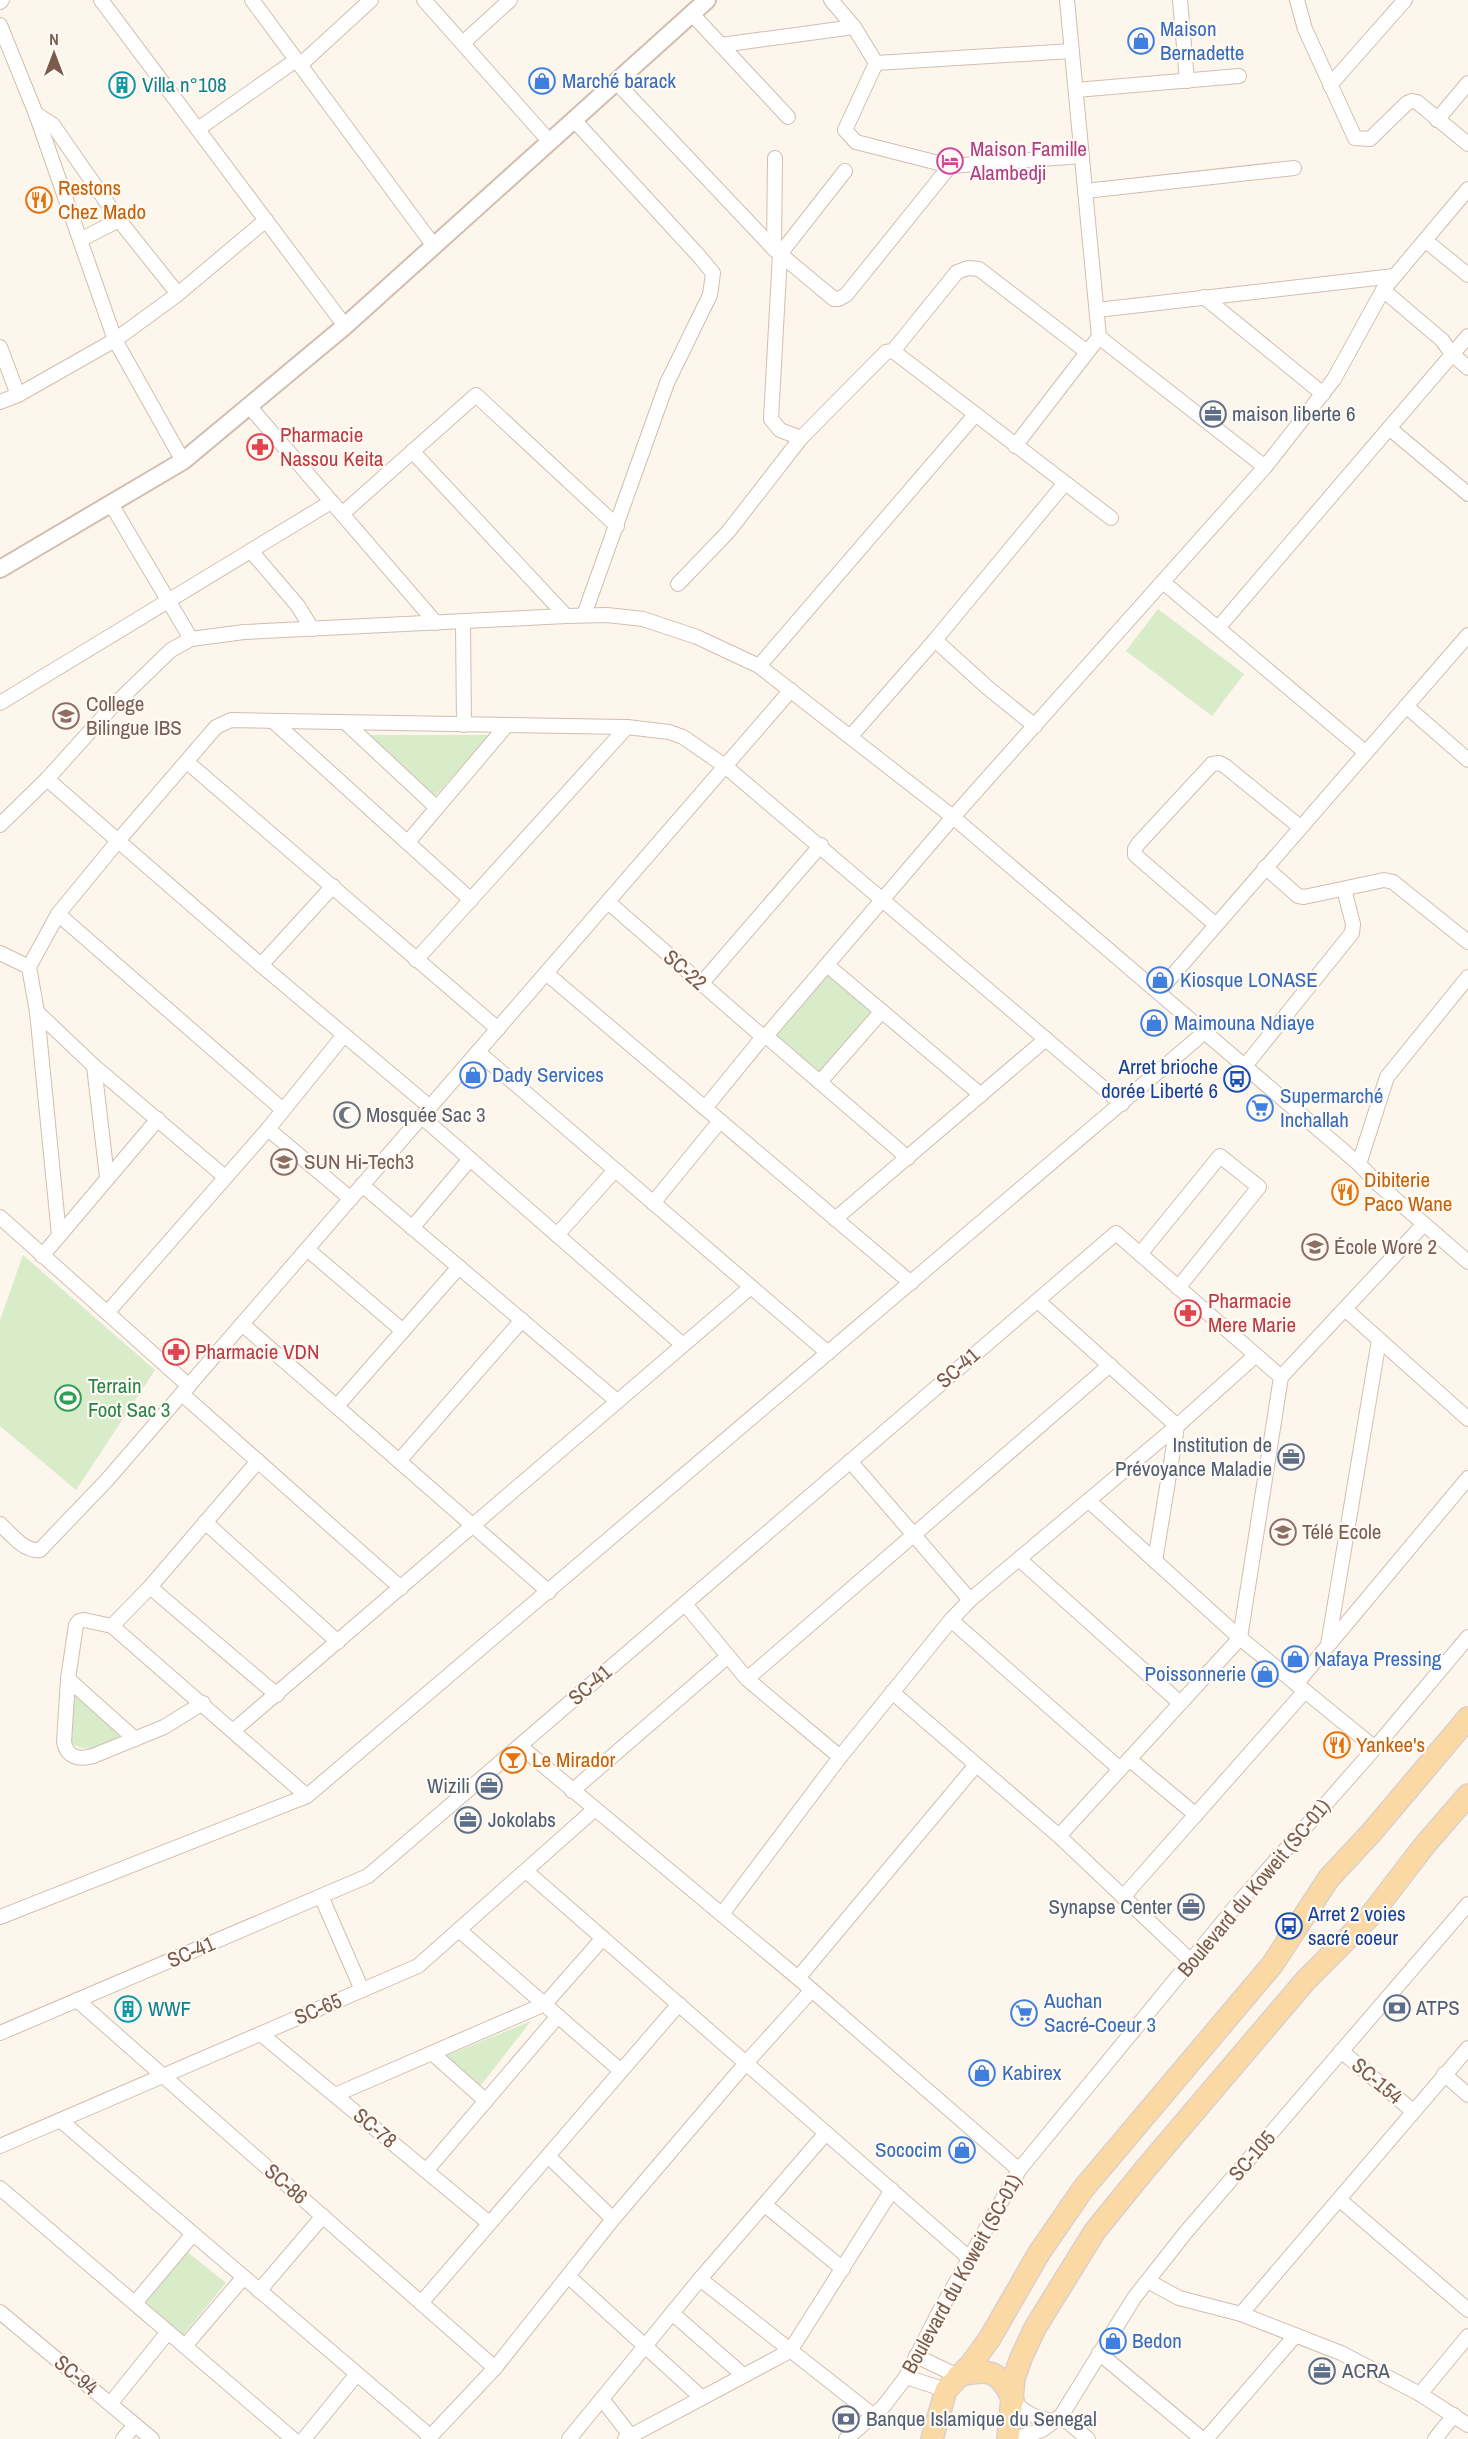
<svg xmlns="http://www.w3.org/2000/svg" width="1468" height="2439" font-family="'Archivo Narrow',sans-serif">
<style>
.green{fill:#d8ecc9}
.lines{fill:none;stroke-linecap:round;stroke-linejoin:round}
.minor-casing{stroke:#d1beb0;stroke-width:16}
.tertiary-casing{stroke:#d1beb0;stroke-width:20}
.primary-casing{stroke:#dad1cd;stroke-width:24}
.minor{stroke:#fff;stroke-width:14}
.tertiary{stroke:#fff;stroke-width:16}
.primary{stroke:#fbd9a5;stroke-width:21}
.labels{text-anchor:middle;stroke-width:4.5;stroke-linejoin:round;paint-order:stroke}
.shop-label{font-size:21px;fill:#366cbe;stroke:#fffaf3;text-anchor:start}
.culture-label{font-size:21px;fill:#0d838f;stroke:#fffaf3;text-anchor:start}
.hotel-label{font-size:21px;fill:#b23c85;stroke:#fffaf3;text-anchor:start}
.food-label{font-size:21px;fill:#c56008;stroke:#fffaf3;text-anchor:start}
.service-label{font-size:21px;fill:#4e5e75;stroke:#fffaf3;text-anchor:start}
.health-label{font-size:21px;fill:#be3a42;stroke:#fffaf3;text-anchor:start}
.education-label{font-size:21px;fill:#785e54;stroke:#fffaf3;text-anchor:start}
.street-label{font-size:21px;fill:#7a5c4d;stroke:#fffaf3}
.transit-label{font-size:21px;fill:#164399;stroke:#fffaf3;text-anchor:end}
.worship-label{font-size:21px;fill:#5b616d;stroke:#fffaf3;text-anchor:start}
.leisure-label{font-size:21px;fill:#27864d;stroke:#fffaf3;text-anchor:start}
</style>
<rect width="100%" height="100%" fill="#fdf6ec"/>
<g class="green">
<polygon points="1158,609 1244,674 1212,716 1126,651"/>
<polygon points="362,735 491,735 434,797"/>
<polygon points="827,972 880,1018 824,1078 772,1033"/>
<polygon points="23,1255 155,1370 76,1490 0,1426 0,1320"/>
<path d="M76 1695 118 1731 119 1736C105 1748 88 1753 72 1744L69 1730 72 1696Z"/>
<polygon points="531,2021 475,2093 438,2059"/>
<polygon points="185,2250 226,2283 174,2346 133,2313"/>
</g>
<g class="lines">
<g class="minor-casing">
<g id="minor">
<polyline points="101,0 345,326"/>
<polyline points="252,0 434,246"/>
<polyline points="424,0 550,142"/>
<polyline points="831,0 854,27 876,63"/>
<polyline points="1180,0 1187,81"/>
<polyline points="1297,0 1305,29 1355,138 1370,139 1407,103 1412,101 1417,102 1468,144"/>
<polyline points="0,2 2,0"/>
<polyline points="692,14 788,117"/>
<polyline points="0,25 36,114 115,340 183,461"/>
<polyline points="463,43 510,0"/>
<polyline points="721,45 854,27"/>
<polyline points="876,63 1072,51"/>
<polyline points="876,63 845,130 856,142 950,166"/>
<polyline points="300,65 371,0"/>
<polyline points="616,82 774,249 834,299 838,299 846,295 950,166 1082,156"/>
<polyline points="1330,85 1405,0"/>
<polyline points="1076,90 1239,76"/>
<polyline points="36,114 53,125 119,220 178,294"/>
<polyline points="574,120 698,255 713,273 710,295 667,383 584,615"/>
<polyline points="1437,120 1468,83"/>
<polyline points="198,129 296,60"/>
<polyline points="845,171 780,254 771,419 780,430 801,438 886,352 893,351 957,272 968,268 979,269 1087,352"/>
<polyline points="1085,191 1294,168"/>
<polyline points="80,240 119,220"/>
<polyline points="1426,241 1468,275"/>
<polyline points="774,249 775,158"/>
<polyline points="1383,290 1442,340 1452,354 1468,368"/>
<polyline points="1204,297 1323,394"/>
<polyline points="1097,310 1394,276"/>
<polyline points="1099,337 1265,467"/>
<polyline points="0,347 18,395"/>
<polyline points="893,351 1111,518"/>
<polyline points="0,402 18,395 115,340 178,294 266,220"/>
<polyline points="249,406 436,623"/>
<polyline points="1389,428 1468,494"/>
<polyline points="1015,446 1099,337 1067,0"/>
<polyline points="412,451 566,616"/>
<polyline points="111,504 191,639"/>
<polyline points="342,514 476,395 617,526"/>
<polyline points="251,551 298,606 312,629"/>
<polyline points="1163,582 1365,752"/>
<polyline points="678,584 728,532 801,438"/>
<polyline points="463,622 464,725"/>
<polyline points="1218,628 1468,336"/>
<polyline points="935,640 988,688 1035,726"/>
<polyline points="759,666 974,416"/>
<polyline points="0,703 331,502"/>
<polyline points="1406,706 1468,760"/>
<polyline points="273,721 471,900"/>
<polyline points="346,723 437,808"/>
<polyline points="851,736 935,640 1065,483"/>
<polyline points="187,762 498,1029"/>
<polyline points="47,779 261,965 430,1107"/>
<polyline points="0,825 47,779 111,708 171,650 191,639 244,632 566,616 607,615 643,619 697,637 759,666 953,817 1359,1164 1378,1184 1468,1262"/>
<polyline points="408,842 507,725"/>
<polyline points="1265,867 1298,896 1304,897 1384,880 1393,882 1468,942"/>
<polyline points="608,902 763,1037"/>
<polyline points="58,914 283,1110"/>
<polyline points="1216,925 1135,855 1135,849 1138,844 1212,764 1219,763 1225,766 1300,827"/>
<polyline points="0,953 29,967"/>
<polyline points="416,960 627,727"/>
<polyline points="261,965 333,886"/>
<polyline points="827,965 981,1095"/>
<polyline points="546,973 911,1283"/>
<polyline points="701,984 821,845"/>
<polyline points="1159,991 1468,635"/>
<polyline points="37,1012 94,1066 225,1177"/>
<polyline points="766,1036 908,1158"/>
<polyline points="478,1052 828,1353"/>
<polyline points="94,1066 107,1177"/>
<polyline points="1245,1066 1352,933 1353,924 1344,889"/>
<polyline points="820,1082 882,1011"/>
<polyline points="705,1108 763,1037 766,1036 953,817 1265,467 1334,379 1383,290 1468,189"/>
<polyline points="422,1117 683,1345"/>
<polyline points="268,1129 351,1199"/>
<polyline points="1359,1164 1387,1077 1468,977"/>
<polyline points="362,1185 617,1401"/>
<polyline points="653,1203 720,1121"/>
<polyline points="0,1217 189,1386"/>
<polyline points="835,1219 1046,1039"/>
<polyline points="412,1228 470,1159"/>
<polyline points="59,1235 37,1012 29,967 58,914 118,841 216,727 231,720 627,727 669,732 683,737 725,766 1122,1104"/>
<polyline points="557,1235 615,1170"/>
<polyline points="307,1249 403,1331"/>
<polyline points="1140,1254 1220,1156 1259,1187 1178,1288"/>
<polyline points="42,1256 158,1119"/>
<polyline points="1038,1301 1177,1426 1155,1561"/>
<polyline points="1345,1309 1468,1419"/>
<polyline points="107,1313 268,1129 344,1035"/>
<polyline points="242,1324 549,1592"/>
<polyline points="182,1394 401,1588"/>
<polyline points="337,1406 459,1267"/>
<polyline points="399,1461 522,1320"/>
<polyline points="850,1461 970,1600"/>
<polyline points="1089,1501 1240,1638 1375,1748"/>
<polyline points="205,1522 338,1642"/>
<path d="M0 1524C11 1534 24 1552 40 1550L107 1480 791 690"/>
<polyline points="1019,1559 1180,1703"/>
<polyline points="150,1587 277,1695"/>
<polyline points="685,1604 747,1679 840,1757"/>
<polyline points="951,1620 1120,1769"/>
<polyline points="112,1626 150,1587 258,1461"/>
<polyline points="1328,1645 1379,1340"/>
<polyline points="68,1679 135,1739"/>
<polyline points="747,1679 1110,1365"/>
<polyline points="1296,1684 1468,1478"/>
<polyline points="892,1692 1059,1836 1191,1961"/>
<path d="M203 1703 164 1727 93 1756C80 1760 67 1758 64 1742L68 1679 76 1625 79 1621 84 1620 112 1626 307 1796"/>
<polyline points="234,1730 751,1287"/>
<polyline points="520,1746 798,1978 1019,2170"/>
<polyline points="1129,1759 1196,1815"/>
<polyline points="572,1791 727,1657"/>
<polyline points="1059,1836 1240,1638 1281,1377 1424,1224"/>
<polyline points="526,1871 969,2258"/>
<polyline points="321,1896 362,1990"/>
<polyline points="1123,1897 1305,1691"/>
<polyline points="722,1914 840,1757 951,1620 970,1600 1177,1426 1256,1355"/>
<polyline points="0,1917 307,1796 1206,1031"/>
<polyline points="459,1930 621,2071"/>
<polyline points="798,1978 976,1765"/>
<polyline points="77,2000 495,2368"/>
<polyline points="0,2033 368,1876 1116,1233 1281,1377"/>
<polyline points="261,2034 489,2223"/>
<polyline points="1341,2051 1413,2111"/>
<polyline points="432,2053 486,2101"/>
<polyline points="1444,2074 1468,2095"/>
<polyline points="335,2095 545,2004 603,1938"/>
<polyline points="60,2120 431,2437"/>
<polyline points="0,2146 418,1966 595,1809"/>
<polyline points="548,2156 613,2219"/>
<polyline points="426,2171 558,2016"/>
<polyline points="0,2188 293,2439"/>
<polyline points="1340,2200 1468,2310"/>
<polyline points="765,2205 843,2269"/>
<polyline points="568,2276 702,2398"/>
<polyline points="700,2279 874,2416"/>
<polyline points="1148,2281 1179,2298 1241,2314 1341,2353 1420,2394 1468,2425"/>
<polyline points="259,2291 323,2216"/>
<polyline points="135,2303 193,2234"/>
<polyline points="421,2303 679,2004"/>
<polyline points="0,2312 152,2439"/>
<polyline points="672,2313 743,2375"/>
<polyline points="1241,2314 1468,2048"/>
<polyline points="185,2346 243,2278"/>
<polyline points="1099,2353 1202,2439"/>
<polyline points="916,2356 958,2376"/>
<polyline points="906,2377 946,2390"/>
<polyline points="1420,2394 1468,2336"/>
<polyline points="602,2399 633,2439"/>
<path d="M1013 2400C1025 2414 1036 2418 1054 2421"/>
<polyline points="110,2404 168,2332"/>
<polyline points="1061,2416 1088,2439"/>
<polyline points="123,2439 135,2425"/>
<polyline points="304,2439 356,2375"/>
<polyline points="428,2439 495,2368 613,2219 746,2063 811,1991"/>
<polyline points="569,2439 700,2279 826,2133"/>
<polyline points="625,2439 790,2351 892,2190"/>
<polyline points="846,2439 883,2407 906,2377 937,2316 1019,2170 1235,1907 1375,1748 1468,1637"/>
<polyline points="1015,2439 1042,2430 1061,2416 1134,2298 1186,2232 1468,1904"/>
<polyline points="1206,2439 1294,2337"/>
<polyline points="1435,2439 1454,2415"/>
</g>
</g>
<g class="tertiary-casing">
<polyline id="tertiary" points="0,569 183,461 345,326 707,0"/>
</g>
<g class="primary-casing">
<g id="primary">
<path d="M958 2376C989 2368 999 2370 1013 2400"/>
<polyline points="932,2439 946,2390 972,2363 990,2338 1039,2253 1083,2189 1272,1965 1329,1878 1371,1833 1468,1718"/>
<polyline points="1008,2439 1014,2378 1021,2358 1035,2328 1095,2231 1147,2167 1306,1980 1371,1915 1424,1846 1468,1795"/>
</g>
</g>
<use href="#minor" class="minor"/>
<use href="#tertiary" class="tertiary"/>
<use href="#primary" class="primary"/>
</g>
<defs>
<g id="shop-ring" transform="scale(1.35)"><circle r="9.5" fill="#fffaf3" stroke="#3f7fe0" stroke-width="1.5"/><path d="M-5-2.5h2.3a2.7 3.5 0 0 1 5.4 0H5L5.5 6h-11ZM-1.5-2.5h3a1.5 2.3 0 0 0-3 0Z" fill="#3f7fe0"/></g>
<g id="building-ring" transform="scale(1.35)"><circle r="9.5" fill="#fffaf3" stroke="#0f9aa8" stroke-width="1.5"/><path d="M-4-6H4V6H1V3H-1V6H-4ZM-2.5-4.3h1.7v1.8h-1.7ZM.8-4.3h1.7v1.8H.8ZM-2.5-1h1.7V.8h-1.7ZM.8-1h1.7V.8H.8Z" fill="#0f9aa8"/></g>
<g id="hotel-ring" transform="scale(1.35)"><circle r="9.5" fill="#fffaf3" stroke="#d1479c" stroke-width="1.5"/><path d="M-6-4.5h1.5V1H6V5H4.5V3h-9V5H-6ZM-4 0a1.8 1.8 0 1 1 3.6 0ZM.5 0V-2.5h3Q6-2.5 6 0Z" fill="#d1479c"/></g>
<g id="restaurant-ring" transform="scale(1.35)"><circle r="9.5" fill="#fffaf3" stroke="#e8710a" stroke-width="1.5"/><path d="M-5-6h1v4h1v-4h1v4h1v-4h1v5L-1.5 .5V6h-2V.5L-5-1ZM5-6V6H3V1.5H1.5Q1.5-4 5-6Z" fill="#e8710a"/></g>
<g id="office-ring" transform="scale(1.35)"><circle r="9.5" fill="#fffaf3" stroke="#5c6f8a" stroke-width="1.5"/><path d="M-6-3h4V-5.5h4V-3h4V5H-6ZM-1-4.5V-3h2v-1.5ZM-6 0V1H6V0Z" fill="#5c6f8a"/></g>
<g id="pharmacy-ring" transform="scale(1.35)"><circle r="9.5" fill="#fffaf3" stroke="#e0444e" stroke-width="1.5"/><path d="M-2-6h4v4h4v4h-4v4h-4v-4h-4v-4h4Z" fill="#e0444e"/></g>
<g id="school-ring" transform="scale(1.35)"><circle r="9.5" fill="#fffaf3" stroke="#8d6e63" stroke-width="1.5"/><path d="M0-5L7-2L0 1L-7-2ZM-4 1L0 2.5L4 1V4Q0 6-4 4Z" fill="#8d6e63"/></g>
<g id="bus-ring" transform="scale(1.35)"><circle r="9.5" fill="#fffaf3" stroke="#1a4fb4" stroke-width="1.5"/><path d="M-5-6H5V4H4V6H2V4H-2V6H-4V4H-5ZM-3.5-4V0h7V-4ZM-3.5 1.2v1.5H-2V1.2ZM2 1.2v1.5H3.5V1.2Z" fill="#1a4fb4"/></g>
<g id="supermarket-ring" transform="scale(1.35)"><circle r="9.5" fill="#fffaf3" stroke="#3f7fe0" stroke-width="1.5"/><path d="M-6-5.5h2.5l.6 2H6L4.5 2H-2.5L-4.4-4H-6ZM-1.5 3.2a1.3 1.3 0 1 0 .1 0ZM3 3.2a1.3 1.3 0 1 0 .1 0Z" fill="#3f7fe0"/></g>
<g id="mosque-ring" transform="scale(1.35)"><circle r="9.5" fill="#fffaf3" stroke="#6b7280" stroke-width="1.5"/><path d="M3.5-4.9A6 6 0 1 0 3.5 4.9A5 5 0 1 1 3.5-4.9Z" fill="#6b7280"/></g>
<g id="university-ring" transform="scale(1.35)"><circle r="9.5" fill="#fffaf3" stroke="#8d6e63" stroke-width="1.5"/><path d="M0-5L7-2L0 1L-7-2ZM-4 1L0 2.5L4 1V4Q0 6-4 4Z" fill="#8d6e63"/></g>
<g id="stadium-ring" transform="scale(1.35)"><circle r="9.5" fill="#fffaf3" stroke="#2e9e5b" stroke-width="1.5"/><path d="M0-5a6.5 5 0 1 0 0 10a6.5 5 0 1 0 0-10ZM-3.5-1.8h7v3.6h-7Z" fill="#2e9e5b"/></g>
<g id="bar-ring" transform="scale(1.35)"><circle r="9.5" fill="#fffaf3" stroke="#e8710a" stroke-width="1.5"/><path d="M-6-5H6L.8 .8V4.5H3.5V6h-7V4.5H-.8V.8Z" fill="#e8710a"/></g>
<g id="bank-ring" transform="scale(1.35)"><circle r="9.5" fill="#fffaf3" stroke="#5c6f8a" stroke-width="1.5"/><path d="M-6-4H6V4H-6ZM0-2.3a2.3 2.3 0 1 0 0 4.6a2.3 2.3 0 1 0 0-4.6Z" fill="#5c6f8a"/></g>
</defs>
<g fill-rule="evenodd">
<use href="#shop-ring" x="1141" y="41"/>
<use href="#shop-ring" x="542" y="81"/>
<use href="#building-ring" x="122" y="85"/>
<use href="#hotel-ring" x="950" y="161"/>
<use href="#restaurant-ring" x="39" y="200"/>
<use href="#office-ring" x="1213" y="414"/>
<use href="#pharmacy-ring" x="260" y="447"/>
<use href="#school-ring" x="66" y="716"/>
<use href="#shop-ring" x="1160" y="980"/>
<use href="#shop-ring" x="1154" y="1023"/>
<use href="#shop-ring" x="473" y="1075"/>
<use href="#bus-ring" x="1237" y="1079"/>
<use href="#supermarket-ring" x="1260" y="1108"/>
<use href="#mosque-ring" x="347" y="1115"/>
<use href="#university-ring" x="284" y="1162"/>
<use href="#restaurant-ring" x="1345" y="1192"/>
<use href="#school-ring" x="1315" y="1247"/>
<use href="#pharmacy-ring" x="1188" y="1313"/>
<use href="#pharmacy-ring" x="176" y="1352"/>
<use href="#stadium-ring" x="68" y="1398"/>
<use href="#office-ring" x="1291" y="1457"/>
<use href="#school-ring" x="1283" y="1532"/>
<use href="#shop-ring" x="1295" y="1659"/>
<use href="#shop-ring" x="1265" y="1674"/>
<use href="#restaurant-ring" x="1337" y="1745"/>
<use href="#bar-ring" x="513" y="1760"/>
<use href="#office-ring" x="489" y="1786"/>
<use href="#office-ring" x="468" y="1820"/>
<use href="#office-ring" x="1191" y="1907"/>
<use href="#bus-ring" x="1289" y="1926"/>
<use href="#bank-ring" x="1397" y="2008"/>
<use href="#building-ring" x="128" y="2009"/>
<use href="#supermarket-ring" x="1024" y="2013"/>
<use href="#shop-ring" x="982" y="2073"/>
<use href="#shop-ring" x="962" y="2150"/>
<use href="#shop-ring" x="1113" y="2341"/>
<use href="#office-ring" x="1322" y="2371"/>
<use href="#bank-ring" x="846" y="2419"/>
</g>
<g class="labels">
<g class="shop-label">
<text x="1160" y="36">Maison<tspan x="1160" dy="24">Bernadette</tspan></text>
<text x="562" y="88">Marché barack</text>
<text x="1180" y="987">Kiosque LONASE</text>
<text x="1174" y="1030">Maimouna Ndiaye</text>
<text x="492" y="1082">Dady Services</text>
<text x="1280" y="1103">Supermarché<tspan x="1280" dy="24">Inchallah</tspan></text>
<text x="1314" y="1666">Nafaya Pressing</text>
<text x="1246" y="1681" text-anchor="end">Poissonnerie</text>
<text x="1044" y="2008">Auchan<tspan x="1044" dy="24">Sacré-Coeur 3</tspan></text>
<text x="1002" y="2080">Kabirex</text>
<text x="942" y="2157" text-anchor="end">Sococim</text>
<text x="1132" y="2348">Bedon</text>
</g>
<g class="culture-label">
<text x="142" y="92">Villa n°108</text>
<text x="148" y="2016">WWF</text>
</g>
<g class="hotel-label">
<text x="970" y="156">Maison Famille<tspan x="970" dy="24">Alambedji</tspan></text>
</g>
<g class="food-label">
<text x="58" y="195">Restons<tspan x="58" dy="24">Chez Mado</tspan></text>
<text x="1364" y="1187">Dibiterie<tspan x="1364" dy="24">Paco Wane</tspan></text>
<text x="1356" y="1752">Yankee's</text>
<text x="532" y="1767">Le Mirador</text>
</g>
<g class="service-label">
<text x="1232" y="421">maison liberte 6</text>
<text x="1272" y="1452" text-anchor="end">Institution de<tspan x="1272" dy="24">Prévoyance Maladie</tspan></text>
<text x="470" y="1793" text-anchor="end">Wizili</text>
<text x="488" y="1827">Jokolabs</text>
<text x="1172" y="1914" text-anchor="end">Synapse Center</text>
<text x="1416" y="2015">ATPS</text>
<text x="1342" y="2378">ACRA</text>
<text x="866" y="2426">Banque Islamique du Senegal</text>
</g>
<g class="health-label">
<text x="280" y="442">Pharmacie<tspan x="280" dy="24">Nassou Keita</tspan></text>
<text x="1208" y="1308">Pharmacie<tspan x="1208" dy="24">Mere Marie</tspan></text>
<text x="195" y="1359">Pharmacie VDN</text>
</g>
<g class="education-label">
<text x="86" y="711">College<tspan x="86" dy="24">Bilingue IBS</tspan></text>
<text x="304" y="1169">SUN Hi-Tech3</text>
<text x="1334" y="1254">École Wore 2</text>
<text x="1302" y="1539">Télé Ecole</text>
</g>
<g class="street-label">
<text transform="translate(685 970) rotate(41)" y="7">SC-22</text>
<text transform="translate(958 1368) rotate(-41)" y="7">SC-41</text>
<text transform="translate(590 1685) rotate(-41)" y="7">SC-41</text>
<text transform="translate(1254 1888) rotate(-50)" y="7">Boulevard du Koweit (SC-01)</text>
<text transform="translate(191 1952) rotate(-23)" y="7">SC-41</text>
<text transform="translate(318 2009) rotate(-23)" y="7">SC-65</text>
<text transform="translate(1377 2081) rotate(40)" y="7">SC-154</text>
<text transform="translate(375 2128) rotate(40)" y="7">SC-78</text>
<text transform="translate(1252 2156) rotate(-49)" y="7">SC-105</text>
<text transform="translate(286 2184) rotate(41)" y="7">SC-86</text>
<text transform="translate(962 2274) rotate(-61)" y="7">Boulevard du Koweit (SC-01)</text>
<text transform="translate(76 2375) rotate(40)" y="7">SC-94</text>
</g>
<g class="transit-label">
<text x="1218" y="1074">Arret brioche<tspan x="1218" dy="24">dorée Liberté 6</tspan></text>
<text x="1308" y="1921" text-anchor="start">Arret 2 voies<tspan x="1308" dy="24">sacré coeur</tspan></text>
</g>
<g class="worship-label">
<text x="366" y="1122">Mosquée Sac 3</text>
</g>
<g class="leisure-label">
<text x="88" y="1393">Terrain<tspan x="88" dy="24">Foot Sac 3</tspan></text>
</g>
</g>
<g transform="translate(54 54)" stroke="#fffaf3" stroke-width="4.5" paint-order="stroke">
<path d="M0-4.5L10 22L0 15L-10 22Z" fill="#7a5c4d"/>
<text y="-9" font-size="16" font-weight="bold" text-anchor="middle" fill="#7a5c4d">N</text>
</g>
</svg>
